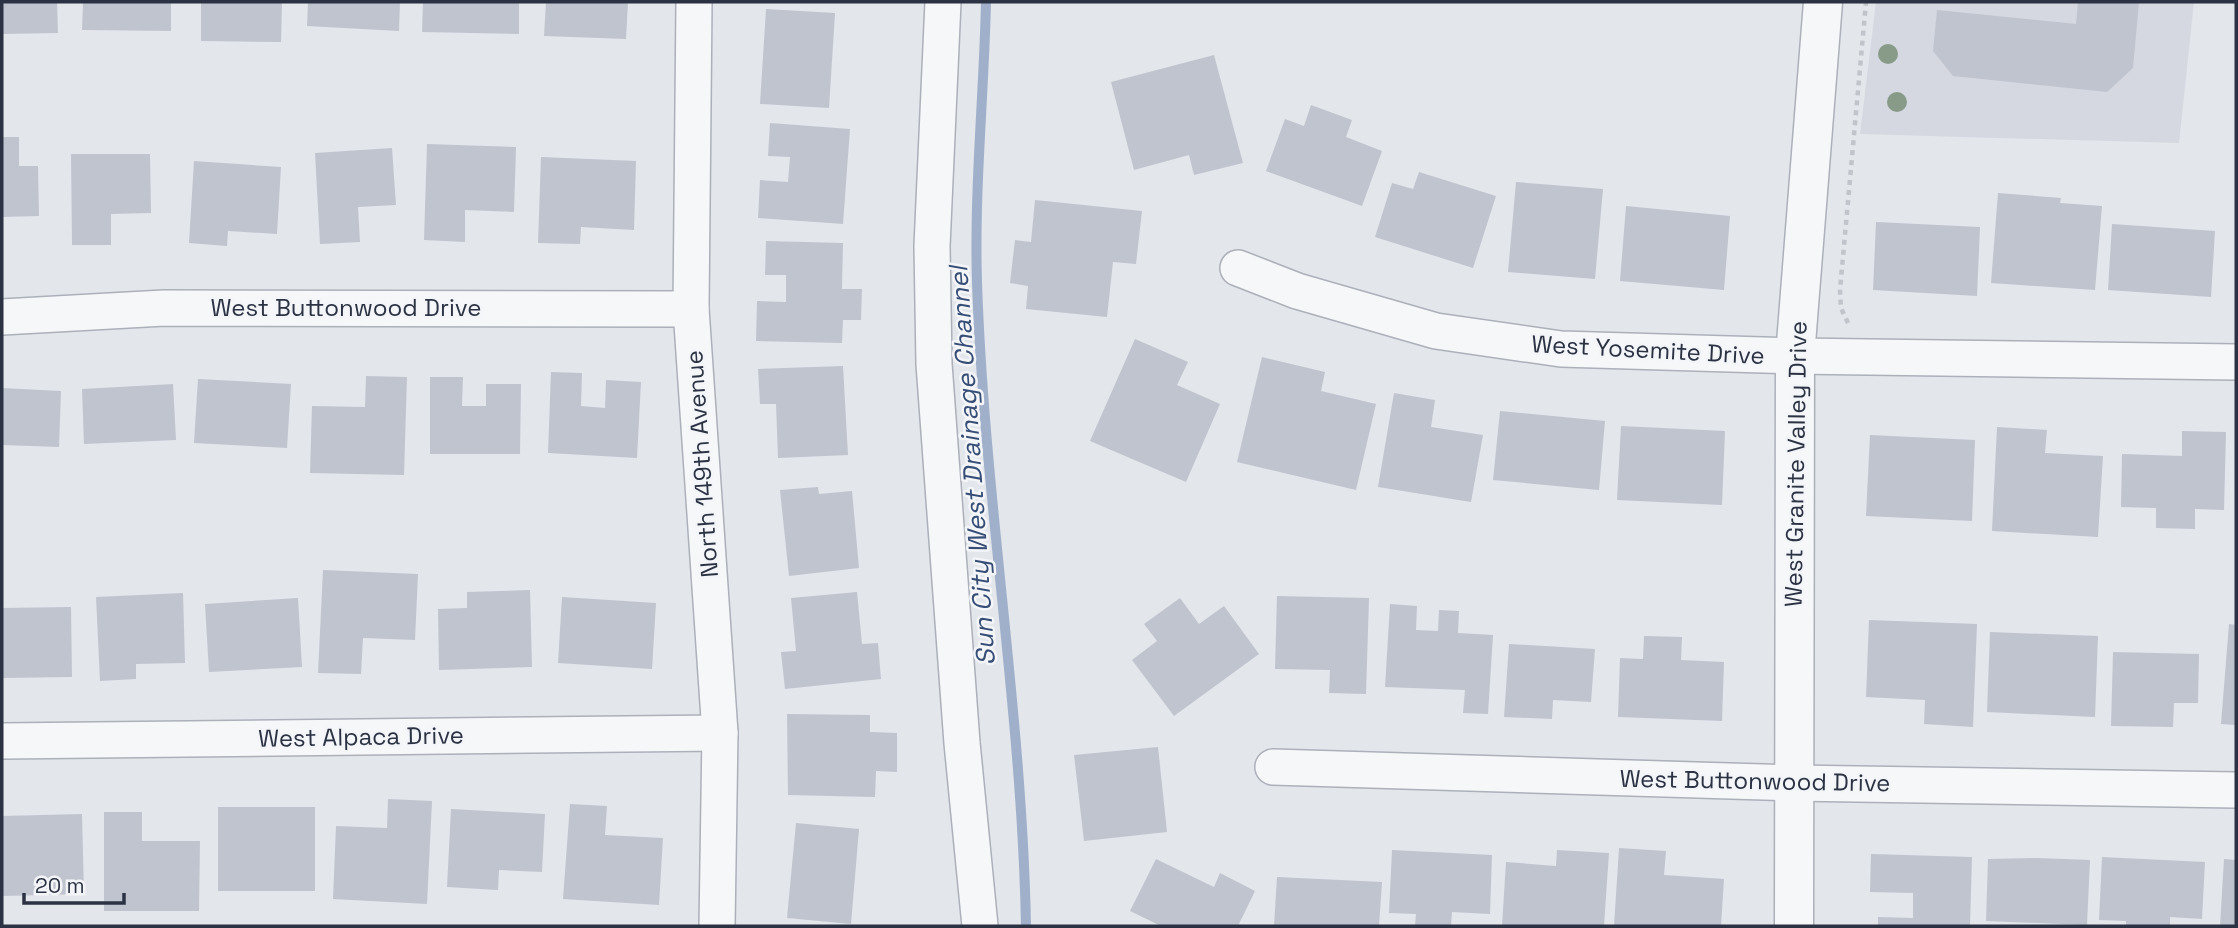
<svg xmlns="http://www.w3.org/2000/svg" width="2238" height="928" font-family="'Space Grotesk',sans-serif">
<style>
.built{fill:#d5d8e0}
.lines{fill:none;stroke-linecap:round;stroke-linejoin:round}
.stream{stroke:#a0b0ca;stroke-width:10}
.building{fill:#c0c4ce}
.minor-casing{stroke:#acb0b9;stroke-width:38}
.tertiary-casing{stroke:#acb0b9;stroke-width:41}
.path{stroke:#c1c4ca;stroke-width:4.5;stroke-dasharray:5 5;stroke-linecap:butt}
.minor{stroke:#f6f7f9;stroke-width:35}
.tertiary{stroke:#f6f7f9;stroke-width:38}
.tree{fill:#889b89}
.labels{text-anchor:middle;stroke-width:5;stroke-linejoin:round;paint-order:stroke}
.street-label{font-size:24px;fill:#2b3243;stroke:#f3f5f8}
.water-label{font-size:26px;font-style:italic;fill:#364d76;stroke:#f3f5f8}
</style>
<rect width="100%" height="100%" fill="#e3e6eb"/>
<polygon class="built" points="1876,2 2194,2 2179,143 1860,134"/>
<g class="lines">
<path class="stream" d="M986 2C984 94 974 191 977 282 984 497 1022 711 1026 926"/>
</g>
<g class="building">
<polygon points="2,2 57,2 58,33 2,34"/>
<polygon points="83,2 171,2 171,31 82,30"/>
<polygon points="201,2 282,2 281,42 201,41"/>
<polygon points="308,2 400,2 399,31 307,26"/>
<polygon points="423,2 519,2 519,34 422,32"/>
<polygon points="546,2 628,2 626,39 544,36"/>
<polygon points="2078,2 2139,2 2133,68 2107,92 1953,76 1933,51 1937,10 2076,24"/>
<polygon points="766,9 835,13 829,108 760,104"/>
<polygon points="1214,55 1243,163 1194,175 1189,155 1134,170 1111,82"/>
<polygon points="1311,105 1352,120 1346,137 1382,151 1362,206 1266,171 1285,119 1304,126"/>
<polygon points="770,123 850,129 843,224 758,218 760,180 788,182 790,157 768,156"/>
<polygon points="2,137 19,137 19,166 38,166 39,216 2,217"/>
<polygon points="427,144 516,147 514,212 465,210 465,242 424,240"/>
<polygon points="392,148 396,205 358,207 360,242 320,244 315,153"/>
<polygon points="71,154 150,154 151,213 111,214 111,245 72,245"/>
<polygon points="541,157 636,161 634,230 581,227 580,244 538,243"/>
<polygon points="194,161 281,167 277,234 228,231 227,246 189,243"/>
<polygon points="1419,172 1496,196 1473,268 1375,237 1392,183 1413,189"/>
<polygon points="1516,182 1603,189 1595,279 1508,272"/>
<polygon points="1998,193 2061,198 2060,203 2102,206 2095,290 1991,283"/>
<polygon points="1035,200 1142,211 1136,264 1113,262 1107,317 1026,309 1028,286 1010,283 1015,240 1031,242"/>
<polygon points="1626,206 1730,216 1724,290 1620,281"/>
<polygon points="1876,222 1980,227 1977,296 1873,290"/>
<polygon points="2112,224 2215,231 2211,297 2108,290"/>
<polygon points="766,241 843,243 842,289 862,289 861,320 843,320 842,343 756,341 757,301 786,302 786,275 765,275"/>
<polygon points="1135,339 1188,362 1177,385 1220,404 1186,482 1090,441"/>
<polygon points="1262,357 1325,372 1321,391 1376,404 1356,490 1237,462"/>
<polygon points="843,366 848,455 778,458 776,404 760,404 758,369"/>
<polygon points="551,372 582,373 581,406 605,408 606,380 641,382 637,458 548,453"/>
<polygon points="366,376 407,377 404,475 310,473 312,406 365,407"/>
<polygon points="430,377 463,377 462,406 486,406 486,384 521,384 520,454 430,454"/>
<polygon points="198,379 291,384 287,448 194,443"/>
<polygon points="173,384 176,440 84,444 82,389"/>
<polygon points="2,388 61,391 59,447 2,445"/>
<polygon points="1394,393 1435,400 1431,427 1483,435 1471,502 1378,487"/>
<polygon points="1500,411 1605,421 1599,490 1493,480"/>
<polygon points="1621,426 1725,431 1722,505 1617,500"/>
<polygon points="1997,427 2047,430 2045,453 2103,456 2098,537 1992,531"/>
<polygon points="2182,431 2226,432 2224,510 2195,509 2195,529 2156,528 2156,508 2121,507 2122,454 2182,456"/>
<polygon points="1870,435 1975,440 1972,521 1866,516"/>
<polygon points="818,487 819,494 852,491 859,568 789,576 780,490"/>
<polygon points="323,570 418,574 415,640 363,638 361,674 318,673"/>
<polygon points="530,590 532,667 439,670 438,609 467,608 467,592"/>
<polygon points="857,592 862,644 878,643 881,679 785,689 781,652 796,651 791,598"/>
<polygon points="183,593 185,663 136,664 136,679 100,681 96,597"/>
<polygon points="1277,596 1369,598 1366,694 1329,693 1330,670 1275,669"/>
<polygon points="562,597 656,603 652,669 558,663"/>
<polygon points="298,598 302,667 209,672 205,604"/>
<polygon points="1180,598 1199,624 1224,606 1259,654 1174,716 1132,660 1157,641 1144,624"/>
<polygon points="1390,604 1417,606 1416,630 1438,631 1439,610 1459,611 1458,633 1493,635 1488,714 1463,713 1465,690 1385,687"/>
<polygon points="71,607 72,677 2,678 2,608"/>
<polygon points="1869,620 1977,624 1973,727 1924,724 1925,700 1866,697"/>
<polygon points="2229,624 2236,625 2236,725 2221,724"/>
<polygon points="1990,632 2098,636 2095,717 1987,712"/>
<polygon points="1644,636 1682,637 1681,660 1724,662 1722,721 1618,717 1620,658 1643,659"/>
<polygon points="1509,644 1595,649 1591,702 1553,700 1552,719 1504,717"/>
<polygon points="2113,652 2199,654 2198,703 2174,703 2173,727 2111,726"/>
<polygon points="787,714 870,715 870,732 897,733 897,772 876,771 875,797 788,795"/>
<polygon points="1158,747 1167,832 1084,841 1074,755"/>
<polygon points="388,799 432,801 427,904 333,899 336,826 387,828"/>
<polygon points="570,804 607,806 605,835 663,838 659,905 563,899"/>
<rect x="218" y="807" width="97" height="84"/>
<polygon points="451,809 545,814 542,872 499,870 498,890 447,887"/>
<polygon points="104,812 142,812 142,841 200,841 199,911 104,911"/>
<polygon points="82,814 84,894 2,896 2,816"/>
<polygon points="796,823 859,829 851,924 787,918"/>
<polygon points="1619,848 1666,851 1664,875 1724,879 1721,926 1614,926"/>
<polygon points="1392,850 1492,855 1490,914 1452,912 1451,926 1415,926 1416,914 1389,913"/>
<polygon points="1557,850 1609,853 1604,926 1502,926 1506,862 1556,866"/>
<polygon points="1871,854 1972,857 1970,926 1878,926 1878,917 1913,918 1913,893 1870,892"/>
<polygon points="2102,857 2205,862 2202,919 2170,917 2170,926 2126,926 2126,921 2099,920"/>
<polygon points="2038,858 2090,860 2087,925 1986,921 1988,859"/>
<polygon points="1156,859 1214,887 1220,873 1255,891 1238,926 1161,926 1130,911"/>
<polygon points="2224,859 2236,860 2236,926 2220,926"/>
<polygon points="1277,877 1382,882 1379,926 1274,926"/>
</g>
<g class="lines">
<g class="minor-casing">
<g id="minor">
<polyline points="694,2 691,309 720,733 717,926"/>
<polyline points="943,2 932,246 934,364 962,743 980,926"/>
<polyline points="1238,268 1297,291 1436,331 1561,349 1795,356 2236,362"/>
<polyline points="2,317 164,308 691,309"/>
<polyline points="2,741 720,733"/>
<polyline points="1273,767 1793,783 2236,790"/>
</g>
</g>
<g class="tertiary-casing">
<polyline id="tertiary" points="1794,926 1795,356 1823,2"/>
</g>
<polyline class="path" points="1848,323 1841,308 1840,290 1866,2"/>
<use href="#minor" class="minor"/>
<use href="#tertiary" class="tertiary"/>
</g>
<g class="tree">
<circle cx="1888" cy="54" r="10"/>
<circle cx="1897" cy="102" r="10"/>
</g>
<g class="labels">
<g class="street-label">
<text x="346" y="316">West Buttonwood Drive</text>
<text transform="translate(1648 350) rotate(3)" y="8">West Yosemite Drive</text>
<text transform="translate(702 464) rotate(-94)" y="8">North 149th Avenue</text>
<text transform="translate(1796 464) rotate(-89)" y="8">West Granite Valley Drive</text>
<text transform="translate(361 737) rotate(-1)" y="8">West Alpaca Drive</text>
<text transform="translate(1755 781) rotate(1)" y="8">West Buttonwood Drive</text>
</g>
<g class="water-label">
<text transform="translate(972 466) rotate(-94)" y="9">Sun City West Drainage Channel</text>
</g>
</g>
<rect width="2238" height="928" fill="none" stroke="#2b3243" stroke-width="7"/>
<path d="M24 893v10h100v-10" fill="none" stroke="#2b3243" stroke-width="3.5"/>
<text x="35" y="893" font-size="21" fill="#2b3243" stroke="#f3f5f8" stroke-width="5" paint-order="stroke">20 m</text>
</svg>
